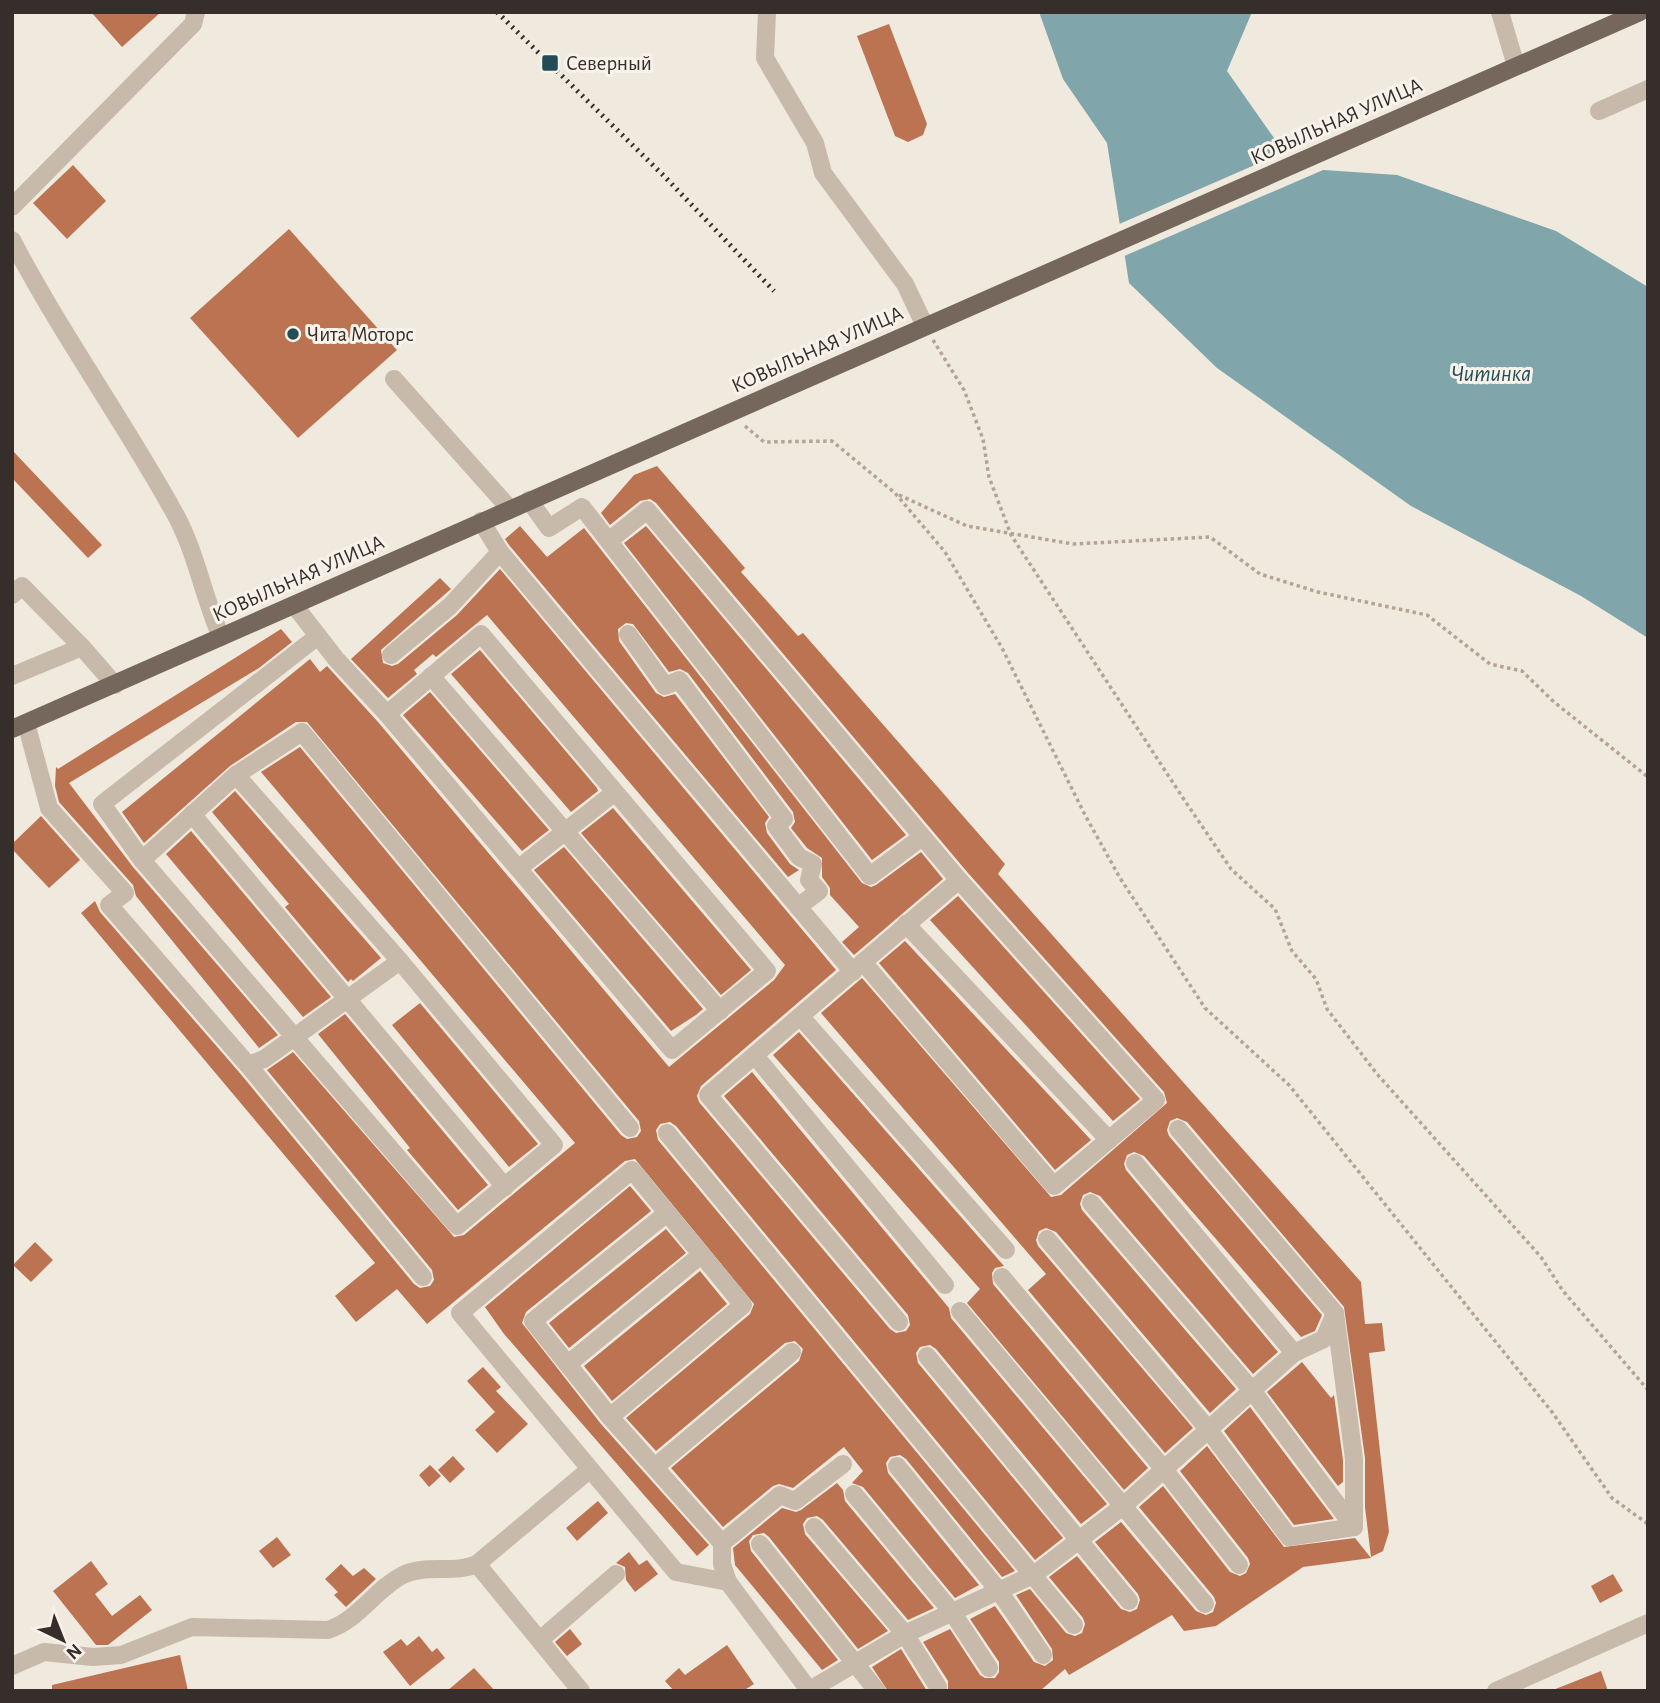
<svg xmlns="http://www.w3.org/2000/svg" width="1660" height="1703" font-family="'Alegreya Sans',sans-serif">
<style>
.water{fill:#80a6ab}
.pier{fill:#f0e9de}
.building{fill:#bb7352}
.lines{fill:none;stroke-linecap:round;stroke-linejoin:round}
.path{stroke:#b3a495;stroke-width:3.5;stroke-dasharray:3.5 3.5;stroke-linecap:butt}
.minor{stroke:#c8baab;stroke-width:18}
.major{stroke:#76675c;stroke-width:18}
.rail{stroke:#362e2a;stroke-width:5;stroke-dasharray:2 5;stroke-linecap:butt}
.poi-dot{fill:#234d54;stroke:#f8f3ea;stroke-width:2.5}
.labels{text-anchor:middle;stroke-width:6;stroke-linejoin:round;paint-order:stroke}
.poi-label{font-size:21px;fill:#362e2a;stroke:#f8f3ea;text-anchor:start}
.street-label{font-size:21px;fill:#362e2a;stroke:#f8f3ea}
.water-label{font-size:23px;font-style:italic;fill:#234d54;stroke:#f8f3ea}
</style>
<rect width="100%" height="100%" fill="#f0e9de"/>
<polygon class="water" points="1039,12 1252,12 1227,71 1295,168 1397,175 1556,231 1648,287 1648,638 1581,596 1411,506 1217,368 1129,283 1107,143 1063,79"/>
<polygon class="pier" points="1287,151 1297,164 1330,167 1122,257 1117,225"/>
<g class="building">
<polygon points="91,12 161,12 122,47"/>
<polygon points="889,24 927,124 923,135 908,142 895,136 857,36"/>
<polygon points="73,165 106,201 67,239 33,203"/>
<polygon points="289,229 397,350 298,438 190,318"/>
<polygon points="12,450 102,545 88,558 12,478"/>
<polygon points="657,466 745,568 741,572 798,636 803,633 1005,864 998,874 1361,1282 1365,1324 1382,1323 1385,1351 1369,1353 1389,1532 1383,1551 1371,1557 1365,1507 1365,1458 1344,1307 1187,1122 1177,1118 1170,1121 1167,1130 1169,1136 1322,1315 1315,1331 1301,1337 1144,1156 1134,1152 1127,1155 1124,1164 1126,1170 1278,1352 1253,1374 1100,1196 1090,1192 1083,1195 1080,1204 1082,1210 1236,1389 1210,1413 1056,1232 1046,1228 1039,1231 1036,1240 1038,1246 1193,1428 1165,1453 1028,1290 1046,1274 821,1013 862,978 1051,1197 1061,1195 1167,1103 1164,1092 968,873 656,503 650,499 640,501 610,525 601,513 634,475"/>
<polygon points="520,526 547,557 584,528 862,883 871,887 876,885 921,852 943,879 854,955 842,942 859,927 830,895 830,888 822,877 822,858 807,848 791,828 795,822 793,812 688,673 680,669 669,672 633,624 626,623 618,629 619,641 656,693 664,697 675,694 769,817 765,823 767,833 790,864 799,870 788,877 509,545 505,539"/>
<polygon points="646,526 906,835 872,860 624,543"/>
<polygon points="500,569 836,970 701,1086 697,1096 699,1102 890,1329 896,1333 906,1331 910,1325 908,1315 724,1096 752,1072 949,1308 951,1318 1107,1504 1081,1524 936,1349 930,1345 920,1347 916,1353 918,1363 1063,1538 1035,1560 676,1126 670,1122 660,1124 656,1130 658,1140 1015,1571 1002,1577 906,1459 900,1455 890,1457 886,1463 888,1473 979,1585 955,1598 863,1487 852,1483 863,1471 844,1447 793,1488 779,1484 773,1486 723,1527 671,1468 799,1361 803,1349 795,1341 785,1343 656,1451 626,1418 750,1314 754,1304 635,1159 625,1161 427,1324 397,1289 356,1322 335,1296 375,1263 81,913 95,901 100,912 239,1072 414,1284 420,1288 430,1286 434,1280 432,1270 267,1070 293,1052 454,1237 464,1235 575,1143 261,772 300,747 621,1135 627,1139 637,1137 641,1131 639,1121 307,722 296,722 230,766 144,843 122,812 310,659 320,672 327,666 378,722 669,1067 774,980 785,965 487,615 436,657 433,654 414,670 417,674 388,698 351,659 440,578 451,589 381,650 383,663 392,666 398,664 457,615"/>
<polygon points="281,629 292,642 259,668 69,783 133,867 278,1035 259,1048 136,896 133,885 59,802 55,786 56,767 58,769"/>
<polygon points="480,650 597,788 598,791 571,812 451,674"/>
<polygon points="430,692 549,830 522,851 403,715"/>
<polygon points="235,791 381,958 353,981 351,979 348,982 285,907 289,904 212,812"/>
<polygon points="613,808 751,970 721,995 581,833"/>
<polygon points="41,816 80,860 49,888 12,849 12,844"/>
<polygon points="191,831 331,997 303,1017 166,854"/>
<polygon points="564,847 703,1009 696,1015 671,1031 534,870"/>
<polygon points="958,896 1140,1099 1113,1121 930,920"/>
<polygon points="905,941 1091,1140 1055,1170 879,963"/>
<polygon points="420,1003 538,1144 509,1167 392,1025"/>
<polygon points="345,1014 488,1185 458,1210 407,1150 410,1148 318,1034"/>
<polygon points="799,1032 1004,1266 995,1268 992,1273 993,1284 1148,1468 1124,1490 967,1303 980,1289 773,1055"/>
<polygon points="630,1186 651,1211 526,1312 522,1323 601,1424 709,1545 697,1556 504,1334 485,1307"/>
<polygon points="666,1229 686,1253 569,1348 549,1323"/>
<polygon points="35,1242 53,1260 31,1282 13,1265"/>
<polygon points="700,1271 727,1304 612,1401 584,1366"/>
<polygon points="1302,1362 1331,1398 1334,1395 1343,1460 1343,1482 1338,1486 1267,1392"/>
<polygon points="483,1367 501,1387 496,1391 528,1424 497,1453 475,1430 495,1412 467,1381"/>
<polygon points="1250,1407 1334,1519 1294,1525 1224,1431"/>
<polygon points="1207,1446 1284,1547 1355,1538 1371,1558 1303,1567 1216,1626 1184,1631 1172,1615 1069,1675 1065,1669 1040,1691 948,1691 948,1681 923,1642 950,1629 980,1675 985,1678 995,1678 999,1672 999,1662 970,1619 995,1606 1034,1662 1045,1666 1053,1660 1052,1649 1016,1595 1030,1589 1066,1633 1075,1636 1082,1633 1085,1624 1083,1618 1049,1577 1077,1556 1121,1609 1130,1612 1137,1609 1140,1600 1138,1594 1095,1542 1121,1522 1196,1611 1206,1615 1213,1612 1216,1603 1214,1597 1139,1507 1163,1486 1230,1572 1240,1576 1246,1573 1250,1564 1248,1558 1180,1471"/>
<polygon points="453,1456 465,1469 450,1483 438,1470"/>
<polygon points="430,1465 441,1476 429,1487 419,1475"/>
<polygon points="837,1483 843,1490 845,1501 934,1608 908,1620 823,1520 817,1516 807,1518 803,1524 805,1534 888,1631 858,1649 769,1537 764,1533 753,1535 749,1541 751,1551 838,1660 822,1670 735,1565 733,1548 782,1508 796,1512 801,1510"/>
<polygon points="598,1501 608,1513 577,1541 566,1528"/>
<polygon points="277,1537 291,1555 273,1568 259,1551"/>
<polygon points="629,1552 639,1565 647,1560 658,1574 635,1592 626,1580 625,1567 616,1563"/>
<polygon points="91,1561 108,1584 95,1594 112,1616 140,1595 152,1610 108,1645 96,1645 53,1591"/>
<polygon points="341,1564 353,1576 364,1568 376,1579 346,1607 334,1595 338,1592 325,1579"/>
<polygon points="1613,1574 1623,1591 1600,1603 1591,1586"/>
<polygon points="570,1629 582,1644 567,1656 555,1642"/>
<polygon points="419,1636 432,1652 437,1648 445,1658 410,1686 383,1652 401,1639 407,1646"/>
<polygon points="727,1645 754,1684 743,1691 674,1691 665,1681 679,1668 685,1675"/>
<polygon points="901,1649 927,1691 888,1691 872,1667"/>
<polygon points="180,1655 188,1691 52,1691 52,1685"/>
<polygon points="474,1668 495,1691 447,1691"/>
<polygon points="1601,1671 1608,1691 1553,1691 1553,1690"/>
</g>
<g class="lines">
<g class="path">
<polyline points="933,340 964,390 983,439 989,477 1011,535 1183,798 1231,869 1275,909 1292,951 1316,979 1327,1009 1377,1074 1541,1257 1563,1291 1648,1390"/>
<polyline points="745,426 764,442 832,441 895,493 945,552 1002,648 1085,815 1120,878 1205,1008 1289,1085 1552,1412 1612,1498 1648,1524"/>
<polyline points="899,495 967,526 1073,544 1210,537 1260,574 1318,592 1427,615 1490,664 1522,671 1554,702 1648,777"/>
</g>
<g class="minor">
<polyline points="767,12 765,58 815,143 823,173 905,284 925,326"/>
<polyline points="1500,12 1516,66"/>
<polyline points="1599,111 1648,89"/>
<polyline points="12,207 193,24 196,12"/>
<path d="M12 240C61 334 123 420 174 512 196 551 203 596 221 637"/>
<polyline points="394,379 510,509"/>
<polyline points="529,500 549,528 582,507 870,876 922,837"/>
<polyline points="481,521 500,552 853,972"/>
<polyline points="610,540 647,510 959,880 1156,1100 1054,1186 863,962"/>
<polyline points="12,595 22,586 82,647"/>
<polyline points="294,605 336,659 387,714 672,1050 767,971 481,634 387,714"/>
<polyline points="628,634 665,686 679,680 784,819 776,826 799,857 813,864 809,880 819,891 798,907"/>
<polyline points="391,655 450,606 500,552"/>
<polyline points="12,676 82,647 115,685"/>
<polyline points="431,676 720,1011"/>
<polyline points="26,723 49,808 125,893 109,905 248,1065 423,1277"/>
<polyline points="236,775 400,961 554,1145 457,1226 142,860 102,804 318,636"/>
<polyline points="192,814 505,1187"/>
<polyline points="142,860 236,775 302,732 630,1128"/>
<polyline points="519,868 615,792"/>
<polyline points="906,924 1109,1140"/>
<polyline points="801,1017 1006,1250"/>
<polyline points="756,1057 945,1285"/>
<polyline points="248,1065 264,1059 400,961"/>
<polyline points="1178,1129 1335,1313 1354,1459 1354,1527"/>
<polyline points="667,1133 1074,1625"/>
<polyline points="1135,1163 1294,1353"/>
<polyline points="1091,1203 1251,1389 1354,1527"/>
<polyline points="667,1213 533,1321 610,1417 722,1543"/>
<polyline points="1047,1239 1208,1429 1289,1537 1354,1527"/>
<polyline points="1002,1277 1163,1468 1239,1565"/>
<polyline points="960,1311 1205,1604"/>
<polyline points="899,1322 708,1095 959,880"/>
<polyline points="927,1356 1129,1601"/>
<polyline points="568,1364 701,1255"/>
<polyline points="610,1417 743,1305 632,1170 460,1313 676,1572 728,1582 809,1690"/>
<polyline points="897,1466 999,1591 1043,1655"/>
<polyline points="655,1467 792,1352"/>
<polyline points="854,1494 952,1612 989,1668"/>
<polyline points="814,1527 905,1634 938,1687"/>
<polyline points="760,1544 877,1691"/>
<polyline points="477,1564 581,1691"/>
<polyline points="728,1582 722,1564 722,1543 780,1495 795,1501 843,1464"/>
<polyline points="540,1640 616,1574"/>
<path d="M12 1666 44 1652 93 1657 121 1655 192 1627 328 1630C359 1620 375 1589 403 1575 425 1564 454 1574 477 1564L589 1470"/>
<polyline points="808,1691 905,1634 1035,1574 1123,1506 1294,1353 1324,1339 1335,1313"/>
<polyline points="1496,1691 1648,1623"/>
</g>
<polyline class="major" points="12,729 1640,12"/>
<polyline class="rail" points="497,12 665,177 774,291"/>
</g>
<g class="poi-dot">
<rect x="541" y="54" width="18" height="18" rx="3.5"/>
<circle cx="293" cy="334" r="7"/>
</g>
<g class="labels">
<g class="poi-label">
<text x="566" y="70">Северный</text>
<text x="307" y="341">Чита Моторс</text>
</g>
<g class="street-label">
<text transform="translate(1336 121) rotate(-24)" y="7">КОВЫЛЬНАЯ УЛИЦА</text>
<text transform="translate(817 349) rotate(-24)" y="7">КОВЫЛЬНАЯ УЛИЦА</text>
<text transform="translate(298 578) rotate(-24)" y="7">КОВЫЛЬНАЯ УЛИЦА</text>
</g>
<g class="water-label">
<text x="1491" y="381">Читинка</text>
</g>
</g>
<rect width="1660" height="1703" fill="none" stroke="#362e2a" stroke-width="28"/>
<g transform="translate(63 1640) rotate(137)" stroke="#f8f3ea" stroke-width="5" paint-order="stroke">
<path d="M0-5L12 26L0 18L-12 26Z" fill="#362e2a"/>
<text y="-10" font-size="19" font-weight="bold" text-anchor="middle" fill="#362e2a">N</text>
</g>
</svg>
